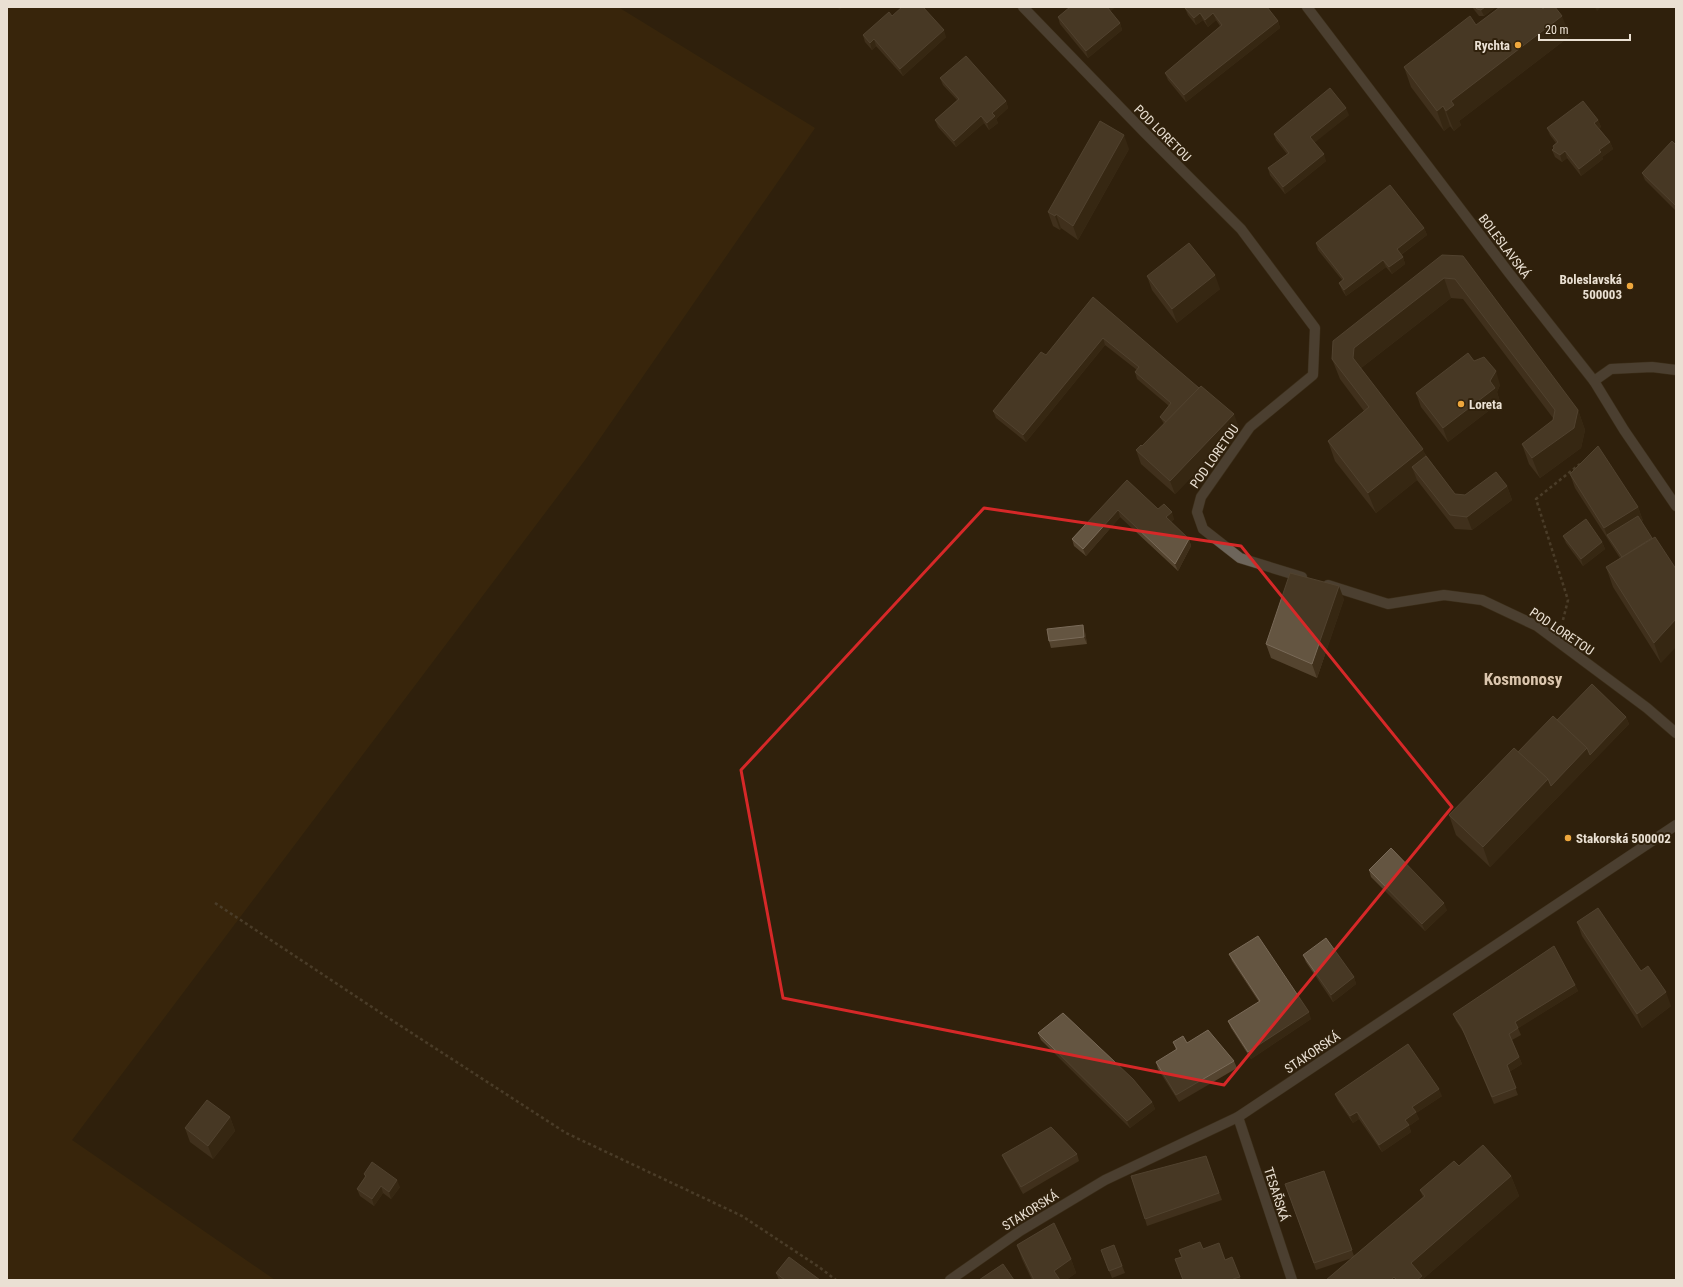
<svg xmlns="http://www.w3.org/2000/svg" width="1683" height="1287" font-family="'Roboto Condensed',sans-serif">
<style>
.green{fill:#432c0a}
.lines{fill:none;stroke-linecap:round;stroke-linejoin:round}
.minor-casing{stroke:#4a3c28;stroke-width:11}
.tertiary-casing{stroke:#4a3c28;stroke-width:11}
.path{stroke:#6b5e4b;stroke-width:2.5;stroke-dasharray:3 3;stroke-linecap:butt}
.minor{stroke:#6d655b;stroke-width:10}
.tertiary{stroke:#6d655b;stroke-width:10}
.wall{fill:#54442f}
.shaded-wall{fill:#3f2f1a}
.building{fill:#645541;stroke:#796a58}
.marked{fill:none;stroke:#d62828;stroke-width:3;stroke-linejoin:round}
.poi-dot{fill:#efa73d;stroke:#30210c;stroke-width:1.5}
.labels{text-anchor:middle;stroke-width:4;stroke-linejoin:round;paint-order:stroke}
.poi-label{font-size:13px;font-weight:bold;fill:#eae0d3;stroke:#30210c;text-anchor:end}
.street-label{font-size:13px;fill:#eae0d3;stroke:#30210c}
.district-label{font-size:17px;font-weight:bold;fill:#dbc6ae;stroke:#30210c}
</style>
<rect width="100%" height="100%" fill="#30210c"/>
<polygon class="green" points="7,7 618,7 815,128 585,460 72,1140 275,1280 7,1280"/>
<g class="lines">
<g class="minor-casing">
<g id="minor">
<polyline points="1023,7 1144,132 1241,229 1315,328 1313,375 1250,427 1201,497 1197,512 1203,529 1240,558 1302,577"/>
<polyline points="1594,381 1611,369 1652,367 1676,370"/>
<polyline points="1328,585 1388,604 1444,595 1482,600 1537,626 1647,708 1676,733"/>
<polyline points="1238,1117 1292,1280"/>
</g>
</g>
<g class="tertiary-casing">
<g id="tertiary">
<polyline points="1307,7 1509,273 1594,381 1624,430 1676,506"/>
<polyline points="950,1280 1020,1231 1105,1180 1238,1117 1676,825"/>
</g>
</g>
<g class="path">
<polyline points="1563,620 1568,600 1536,499 1580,464"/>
<polyline points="215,903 387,1017 566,1133 742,1216 819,1267 836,1280"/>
</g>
<use href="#minor" class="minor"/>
<use href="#tertiary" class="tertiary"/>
</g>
<g class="wall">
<polygon points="1472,7 1496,7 1484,16 1479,16"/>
<polygon points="1185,8 1278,21 1280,28 1186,102 1168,80 1165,73 1220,26 1216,20 1208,27 1203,20 1196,25 1188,15"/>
<polygon points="1110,12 1120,23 1122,30 1088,58 1060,24 1058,17"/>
<polygon points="892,16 946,37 903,76 876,46 872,50 865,42 863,35"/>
<polygon points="1476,25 1570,36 1459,121 1461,125 1454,131 1450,126 1444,131 1411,87 1404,67"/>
<polygon points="940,78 1006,101 1008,108 996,119 998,123 989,130 984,123 956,147 938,127 935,120 957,100 943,85"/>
<polygon points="1349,115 1314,142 1326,161 1285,194 1270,175 1268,168 1287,154 1276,140 1274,134"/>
<polygon points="1598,120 1601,127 1599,128 1610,142 1613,149 1602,157 1603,159 1581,176 1567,158 1562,162 1555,157 1552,150 1554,149 1553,146 1556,143 1550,135 1547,128"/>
<polygon points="1676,145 1676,211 1645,180 1642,173"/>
<polygon points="1129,149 1078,240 1061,228 1060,230 1053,226 1048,212"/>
<polygon points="1424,228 1427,235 1401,255 1403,257 1405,264 1392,274 1386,267 1346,296 1342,290 1339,283 1343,281 1318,250 1316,243"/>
<polygon points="1442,255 1578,410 1585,430 1581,448 1540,478 1529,464 1522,444 1553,420 1553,418 1463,299 1451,298 1361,368 1455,494 1465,495 1507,486 1512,500 1472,530 1455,529 1417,480 1376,513 1335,461 1328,441 1364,411 1340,379 1332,359"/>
<polygon points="1147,276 1220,289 1177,323 1152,290"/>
<polygon points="1093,297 1239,428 1175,494 1141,464 1136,450 1142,446 1164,424 1160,417 1169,406 1137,379 1135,372 1137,370 1105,345 1026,442 996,418 993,411 1046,355"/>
<polygon points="1474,361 1500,385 1497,392 1500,402 1448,442 1421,407 1416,393"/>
<polygon points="1570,474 1638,507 1643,521 1642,521 1661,663 1613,587 1606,567 1620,558 1575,488"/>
<polygon points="1127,480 1158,509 1174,519 1171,522 1189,539 1191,546 1178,571 1120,517 1086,556 1074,546 1072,539"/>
<polygon points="1563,536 1602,542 1605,549 1583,566 1566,543"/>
<polygon points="1344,599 1317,678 1271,658 1266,644"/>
<polygon points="1085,632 1087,644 1051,648 1049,641"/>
<polygon points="1626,717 1629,724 1490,867 1456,835 1449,815 1518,752 1557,720"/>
<polygon points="1369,870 1447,910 1425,931 1371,877"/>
<polygon points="1577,922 1641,971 1671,1006 1642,1028 1582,936"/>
<polygon points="1229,954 1311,1019 1251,1059 1231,1028 1228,1021 1259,1002 1232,961"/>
<polygon points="1303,955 1354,977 1356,984 1333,1002 1306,962"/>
<polygon points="1575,985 1578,991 1518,1028 1521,1035 1512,1040 1522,1064 1509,1072 1518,1095 1494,1104 1465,1035 1456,1021 1453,1014"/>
<polygon points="1038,1033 1152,1102 1155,1109 1130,1128 1041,1040"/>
<polygon points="1173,1042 1234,1061 1237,1068 1179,1102 1158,1069 1156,1062 1176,1050"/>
<polygon points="1335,1094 1442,1096 1416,1113 1419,1119 1409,1126 1411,1132 1382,1152 1359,1119 1353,1123 1338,1101"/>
<polygon points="230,1117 235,1131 213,1159 190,1142 185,1128"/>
<polygon points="1077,1154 1079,1161 1023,1194 1005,1162 1002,1155"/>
<polygon points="1206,1156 1222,1200 1147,1226 1145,1219"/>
<polygon points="1459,1166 1511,1176 1519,1196 1423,1279 1423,1280 1326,1280 1352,1258 1316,1270 1285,1184 1324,1171 1354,1256 1423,1197 1420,1190"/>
<polygon points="364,1174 400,1187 391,1199 383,1193 374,1206 360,1196 357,1189 365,1177"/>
<polygon points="1017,1245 1071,1259 1076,1273 1066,1280 1032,1280 1022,1259"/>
<polygon points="1114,1245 1125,1273 1112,1278 1101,1250"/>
<polygon points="1203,1249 1225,1260 1232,1257 1241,1280 1183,1280"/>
<polygon points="776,1273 820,1280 779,1280"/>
</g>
<g class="shaded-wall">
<polygon points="838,7 843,7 839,10"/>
<polygon points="1106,7 1116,7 1108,13"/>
<polygon points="1485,7 1496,7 1484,16 1481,10"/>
<polygon points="1595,7 1601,7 1597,11"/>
<polygon points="1200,13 1203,20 1196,25 1194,18"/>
<polygon points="1213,13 1216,20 1208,27 1205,20"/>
<polygon points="1562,16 1570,36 1459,121 1461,125 1454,131 1446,111 1451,101"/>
<polygon points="1278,21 1280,28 1186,102 1184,95"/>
<polygon points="1120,23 1122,30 1088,58 1086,51"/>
<polygon points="944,30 946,37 903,76 900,69"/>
<polygon points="874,39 876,46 872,50 870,43"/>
<polygon points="1006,101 1008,108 996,119 998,123 989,130 987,123 992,113"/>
<polygon points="1443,106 1450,126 1444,131 1437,111"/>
<polygon points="1346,108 1349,115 1313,144 1310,137"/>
<polygon points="981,116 984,123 956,147 954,141"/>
<polygon points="1598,120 1601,127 1597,130 1594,123"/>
<polygon points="1124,135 1129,149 1078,240 1073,226"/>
<polygon points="1610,142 1613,149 1602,157 1603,159 1581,176 1579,169 1599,150"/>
<polygon points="1565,151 1567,158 1562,162 1560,155"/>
<polygon points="1324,154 1326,161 1285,194 1283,187"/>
<polygon points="1056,214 1061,228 1060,230 1055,216"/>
<polygon points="1424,228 1427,235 1399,256 1397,249"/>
<polygon points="1403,257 1405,264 1392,274 1389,267"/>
<polygon points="1383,260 1386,267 1346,296 1344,290"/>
<polygon points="1215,275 1220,289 1177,323 1172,309"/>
<polygon points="1444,278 1451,298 1361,368 1353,358 1354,348"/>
<polygon points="1103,338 1105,345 1026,442 1023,435"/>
<polygon points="1496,371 1500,385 1497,392 1500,402 1448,442 1443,428 1490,381"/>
<polygon points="1578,410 1585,430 1581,448 1540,478 1532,458"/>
<polygon points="1234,414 1239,428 1175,494 1170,481"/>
<polygon points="1423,449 1431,470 1412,467 1417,480 1376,513 1368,493"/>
<polygon points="1507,486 1512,500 1472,530 1467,517"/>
<polygon points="1638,507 1643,521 1611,541 1607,535 1604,528"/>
<polygon points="1118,510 1120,517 1086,556 1083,549"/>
<polygon points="1172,512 1174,519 1169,524 1166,517"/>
<polygon points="1189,539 1191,546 1178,571 1175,564"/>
<polygon points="1602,542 1605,549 1583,566 1581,559"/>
<polygon points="1339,586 1344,599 1317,678 1312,664"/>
<polygon points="1676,619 1676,647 1661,663 1654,643"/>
<polygon points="1083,625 1085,632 1087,644 1084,637"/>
<polygon points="1626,717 1629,724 1490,867 1483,847 1548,779"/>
<polygon points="1444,903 1447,910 1425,931 1422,924"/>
<polygon points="1354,977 1356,984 1333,1002 1331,995"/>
<polygon points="1575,985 1578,991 1517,1029 1515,1022"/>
<polygon points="1666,992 1671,1006 1642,1028 1637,1014"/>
<polygon points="1309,1012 1311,1019 1251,1059 1248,1052"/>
<polygon points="1519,1057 1522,1064 1509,1072 1507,1065"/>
<polygon points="1439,1089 1442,1096 1416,1113 1419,1119 1409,1126 1411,1132 1382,1152 1379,1145 1405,1120 1412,1107"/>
<polygon points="1152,1102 1155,1109 1130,1128 1127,1121"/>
<polygon points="1357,1112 1359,1119 1353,1123 1350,1116"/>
<polygon points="230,1117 235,1131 213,1159 208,1146"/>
<polygon points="1511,1176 1519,1196 1423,1279 1423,1280 1417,1280 1411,1263"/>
<polygon points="397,1180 400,1187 391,1199 389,1192"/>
<polygon points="381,1186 383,1193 374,1206 372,1199"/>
<polygon points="1071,1259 1076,1273 1066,1280 1058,1280 1054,1271"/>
<polygon points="1394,1277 1395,1280 1391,1280"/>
</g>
<g class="building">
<polygon points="902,7 923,7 944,30 900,69 874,39 870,43 863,35 889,12 892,16"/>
<polygon points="1070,7 1107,7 1120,23 1086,51 1058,17"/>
<polygon points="1187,7 1267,7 1278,21 1184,95 1165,73 1222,25 1213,13 1205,20 1200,13 1194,18 1185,8"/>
<polygon points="1475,7 1485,7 1481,10 1477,9"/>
<polygon points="1500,7 1541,7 1543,9 1545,7 1555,7 1562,16 1451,101 1454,105 1446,111 1443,106 1437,111 1404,67 1470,16 1476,25"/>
<polygon points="966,56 1006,101 992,113 995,116 987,123 981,116 954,141 935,120 959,99 940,78"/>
<polygon points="1330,88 1346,108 1310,137 1324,154 1283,187 1268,168 1289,153 1274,134"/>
<polygon points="1583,101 1598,120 1594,123 1610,142 1599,150 1601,152 1579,169 1565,151 1560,155 1552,150 1554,148 1553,146 1558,142 1547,128"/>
<polygon points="1100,121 1124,135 1073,226 1056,214 1055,216 1048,212"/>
<polygon points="1672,141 1676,145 1676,204 1675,205 1642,173"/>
<polygon points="1390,185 1424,228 1397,249 1403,257 1389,267 1383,260 1344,290 1339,283 1344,279 1316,243"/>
<polygon points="1189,243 1215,275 1172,309 1147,276"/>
<polygon points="1442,255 1463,256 1578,410 1574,428 1532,458 1522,444 1553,420 1555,410 1455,279 1444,278 1354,348 1353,358 1423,449 1368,493 1328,441 1369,407 1332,359 1333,341"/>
<polygon points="1093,297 1199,388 1166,422 1160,417 1171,403 1135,372 1139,367 1103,338 1023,435 993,411 1041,352 1046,355"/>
<polygon points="1468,353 1474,361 1484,357 1496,371 1490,381 1495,388 1443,428 1416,393"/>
<polygon points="1201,386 1234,414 1170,481 1136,450 1141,445 1142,446"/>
<polygon points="1598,446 1638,507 1604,528 1570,474"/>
<polygon points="1426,456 1455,494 1465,495 1496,472 1507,486 1467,517 1450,515 1412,467"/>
<polygon points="1127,480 1158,509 1164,504 1172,512 1166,517 1189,539 1175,564 1118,510 1083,549 1072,539"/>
<polygon points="1638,516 1652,538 1622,557 1607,535"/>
<polygon points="1586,519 1602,542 1581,559 1563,536"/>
<polygon points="1655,537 1676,569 1676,619 1654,643 1606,567"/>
<polygon points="1290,573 1339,586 1312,664 1266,644"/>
<polygon points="1083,625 1084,637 1049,641 1047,629"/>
<polygon points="1592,684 1626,717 1590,755 1587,748 1557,720"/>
<polygon points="1553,716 1587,748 1551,786 1548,779 1518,752"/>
<polygon points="1514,748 1548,779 1483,847 1449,815"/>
<polygon points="1391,848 1444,903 1422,924 1369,870"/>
<polygon points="1598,908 1641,971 1648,966 1666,992 1637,1014 1577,922"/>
<polygon points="1258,936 1309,1012 1248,1052 1228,1021 1260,1001 1229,954"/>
<polygon points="1326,938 1354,977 1331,995 1303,955"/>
<polygon points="1554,946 1575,985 1515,1022 1518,1028 1509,1034 1519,1057 1507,1065 1516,1088 1492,1097 1462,1028 1453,1014"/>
<polygon points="1063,1013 1133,1079 1152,1102 1127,1121 1038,1033"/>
<polygon points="1208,1030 1234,1061 1176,1095 1156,1062 1177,1049 1173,1042 1183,1036 1187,1043"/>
<polygon points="1408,1044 1439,1089 1412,1107 1416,1112 1405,1120 1409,1125 1379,1145 1357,1112 1350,1116 1335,1094"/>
<polygon points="207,1100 230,1117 208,1146 185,1128"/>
<polygon points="1051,1127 1077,1154 1021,1187 1002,1155"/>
<polygon points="1483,1145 1511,1176 1411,1263 1422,1276 1417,1280 1397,1280 1394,1277 1391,1280 1326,1280 1425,1196 1420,1190 1454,1161 1459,1166"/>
<polygon points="1206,1156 1219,1193 1145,1219 1131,1176"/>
<polygon points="372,1162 397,1180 389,1192 381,1186 372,1199 357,1189 366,1176 364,1174"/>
<polygon points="1324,1171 1352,1250 1314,1263 1285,1184"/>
<polygon points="1054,1223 1071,1259 1054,1271 1060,1280 1034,1280 1017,1245"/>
<polygon points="1200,1242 1203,1249 1219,1243 1225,1260 1232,1257 1240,1277 1233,1279 1233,1280 1183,1280 1175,1259 1182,1257 1179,1250"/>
<polygon points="1114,1245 1122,1266 1109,1271 1101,1250"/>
<polygon points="789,1257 820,1280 785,1280 776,1273"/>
<polygon points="1003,1264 1014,1280 979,1280"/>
</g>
<path d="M0 0H1683V1287H0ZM984 508 1241 546 1452 807 1224 1085 783 998 741 770Z" fill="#30210c" fill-opacity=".55" fill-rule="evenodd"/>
<path class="marked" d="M984 508 1241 546 1452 807 1224 1085 783 998 741 770Z"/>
<g class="poi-dot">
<circle cx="1518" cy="45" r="4"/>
<circle cx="1630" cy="286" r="4"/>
<circle cx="1461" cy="404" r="4"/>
<circle cx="1568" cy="838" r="4"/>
</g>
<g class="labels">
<g class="poi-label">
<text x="1510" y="50">Rychta</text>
<text x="1622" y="284">Boleslavská<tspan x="1622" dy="15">500003</tspan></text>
<text x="1469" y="409" text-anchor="start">Loreta</text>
<text x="1576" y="843" text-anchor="start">Stakorská 500002</text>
</g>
<g class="street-label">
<text transform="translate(1163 133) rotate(45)" y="5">POD LORETOU</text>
<text transform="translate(1505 246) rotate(53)" y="5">BOLESLAVSKÁ</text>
<text transform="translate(1214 456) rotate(-55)" y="5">POD LORETOU</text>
<text transform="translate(1562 631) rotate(34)" y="5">POD LORETOU</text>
<text transform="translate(1312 1052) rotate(-34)" y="5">STAKORSKÁ</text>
<text transform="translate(1277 1194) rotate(72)" y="5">TESAŘSKÁ</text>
<text transform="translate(1030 1210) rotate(-32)" y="5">STAKORSKÁ</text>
</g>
<g class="district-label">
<text x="1523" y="685">Kosmonosy</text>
</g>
</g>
<rect width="1683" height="1287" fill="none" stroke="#eae0d3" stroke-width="16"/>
<path d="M1539 34v6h91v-6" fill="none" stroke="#eae0d3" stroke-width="2"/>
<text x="1545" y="34" font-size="12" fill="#eae0d3" stroke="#30210c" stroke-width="3" paint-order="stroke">20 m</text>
</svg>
